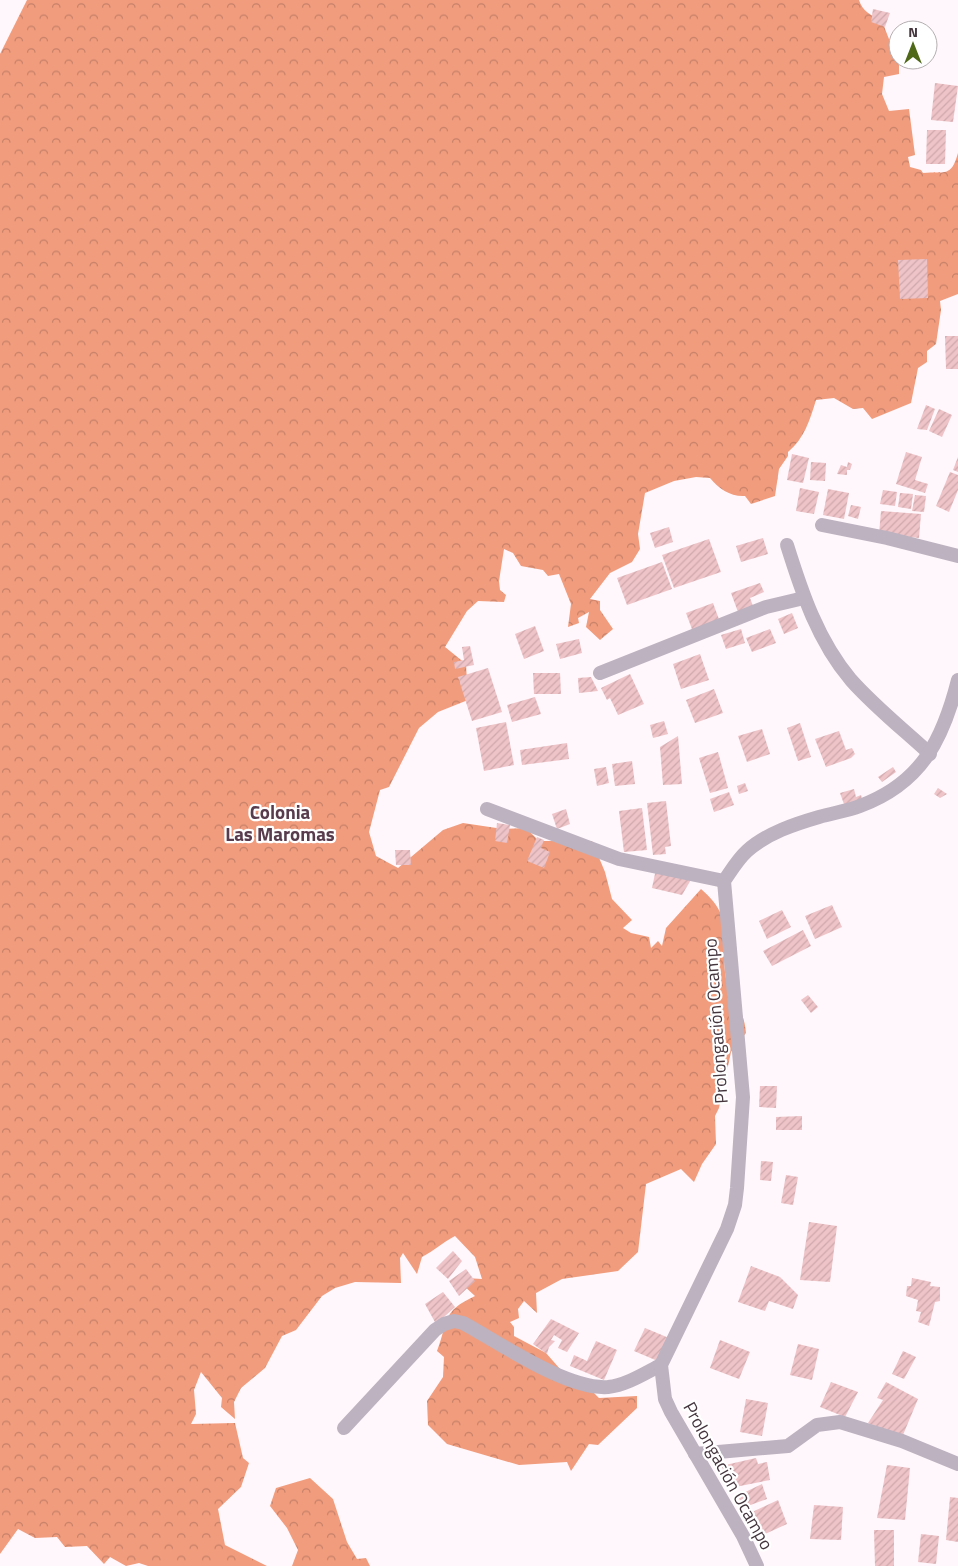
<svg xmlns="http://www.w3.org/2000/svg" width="958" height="1566" font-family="'Titillium Web',sans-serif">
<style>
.forest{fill:url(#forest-crowns)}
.building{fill:url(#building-hatch)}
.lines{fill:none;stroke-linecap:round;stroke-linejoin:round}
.minor{stroke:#bcb2c0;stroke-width:14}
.labels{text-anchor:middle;stroke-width:4.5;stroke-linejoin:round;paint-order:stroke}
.street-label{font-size:18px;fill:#45363e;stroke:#fff}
.neighbourhood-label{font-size:19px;font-weight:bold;fill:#583b4c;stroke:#fff}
</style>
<defs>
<pattern id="forest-crowns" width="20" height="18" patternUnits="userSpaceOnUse" patternTransform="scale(1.25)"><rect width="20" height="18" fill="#f19c7d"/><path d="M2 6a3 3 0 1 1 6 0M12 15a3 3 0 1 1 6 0" fill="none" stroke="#c58068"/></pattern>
<pattern id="building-hatch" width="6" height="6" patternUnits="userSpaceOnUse" patternTransform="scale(1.25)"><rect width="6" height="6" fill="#efc4c8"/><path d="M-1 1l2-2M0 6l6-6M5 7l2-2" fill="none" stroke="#cea9ad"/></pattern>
</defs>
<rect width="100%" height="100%" fill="#fff7fb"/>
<g class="forest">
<path d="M27 0H859C862 11 872 16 882 21L899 65V74L884 77 882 94 889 111 909 109 915 155 908 157 910 167 921 170 923 173C945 171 951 178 958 153V294L940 301 941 310 936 344 927 351V362L918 368 911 403 872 419 863 408 853 409 834 398 816 400C810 420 804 439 788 452V456L779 469 775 496 751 504 745 496C731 497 719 489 710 478L696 477 674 481 645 493 638 534 640 549 632 562 610 573 590 599 600 601V610L613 629 600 640 586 627 589 612 578 618 579 623 568 627 571 604 559 574 548 576 543 570 521 566 513 553 504 549 499 581 500 590 506 595 504 602 478 601 467 611 445 647 466 664 468 700 438 712 419 728 389 787 380 790 369 832 376 856 398 868 443 830 463 823 503 829 526 828 539 841H592L605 872 612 899 632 920 623 928 631 933 649 937 651 948 658 941 662 946 666 928 701 889C710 897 718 905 722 917 729 937 720 964 728 986 735 1005 744 1010 746 1033L731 1052 719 1108 715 1116 716 1144 702 1164 694 1182 681 1169 646 1184 638 1252 618 1271 562 1279 536 1293 537 1313 524 1301 518 1309 519 1318 510 1322 514 1327V1336L546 1353 568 1378 589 1388 599 1398 637 1396V1408L598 1445 589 1444 571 1471 567 1462 519 1465 447 1444 428 1425 427 1401 443 1377 444 1357 437 1351C449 1320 441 1312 475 1296L462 1284 466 1278 482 1279 475 1257 455 1236C443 1242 434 1251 422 1257L417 1274 403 1253 400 1258 401 1283 355 1282 335 1288 322 1296 296 1330 282 1336 265 1368 241 1388 234 1402 235 1419 221 1407 222 1398 201 1372 194 1390 196 1414 191 1424 235 1423 243 1458 249 1463 241 1487 218 1509 225 1545 267 1566H148L139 1563 126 1566 110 1557 104 1564 87 1546 65 1547 57 1537 35 1538 18 1529 0 1554V54Z"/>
<polygon points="310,1478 333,1499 347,1542 357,1559 366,1558 370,1566 292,1566 298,1550 287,1528 270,1506 276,1488"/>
</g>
<g class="building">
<polygon points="873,9 890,13 885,27 871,22"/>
<polygon points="935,83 958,86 953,122 931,120"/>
<polygon points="927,130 946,130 945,164 926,164"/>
<polygon points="927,259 928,298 900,299 898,260"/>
<polygon points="945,336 958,336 958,369 946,369"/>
<polygon points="926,405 935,409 927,430 917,429"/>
<polygon points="939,409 952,415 942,437 929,431"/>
<polygon points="906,452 922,457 915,480 928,484 925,493 896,484"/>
<polygon points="792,454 809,458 803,483 787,480"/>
<polygon points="958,457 958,472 953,470"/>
<polygon points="811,462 826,463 825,481 810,480"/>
<polygon points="848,462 852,464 850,470 847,470 847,475 837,474 841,465 847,467"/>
<polygon points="950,472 958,475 958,490 949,512 936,506"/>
<polygon points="800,488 819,492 814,514 796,511"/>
<polygon points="828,489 849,493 844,519 823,515"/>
<polygon points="883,490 897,492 895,506 880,504"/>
<polygon points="900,493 913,494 911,509 898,507"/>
<polygon points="915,495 926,496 924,512 912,511"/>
<polygon points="851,505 861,507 858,519 848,516"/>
<polygon points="881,511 921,514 919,538 879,534"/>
<polygon points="669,527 673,542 655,548 650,533"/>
<polygon points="763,538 768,554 741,562 736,546"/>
<polygon points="709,539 721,572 674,588 662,555"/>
<polygon points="662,562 672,589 627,605 617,578"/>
<polygon points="760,583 764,592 750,598 753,606 738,612 731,593"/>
<polygon points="713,603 720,622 693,632 686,613"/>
<polygon points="792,613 798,628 784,634 778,619"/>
<polygon points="535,626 544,651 524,659 515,634"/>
<polygon points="741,629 745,643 726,649 721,635"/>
<polygon points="770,629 776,643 752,652 746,638"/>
<polygon points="579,639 582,653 560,659 556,644"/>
<polygon points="470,646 474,665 455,669 454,662 464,660 462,647"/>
<polygon points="700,654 709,680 681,689 673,664"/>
<polygon points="488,668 502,712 472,721 458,677"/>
<polygon points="533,673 560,673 561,694 534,694"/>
<polygon points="630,674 644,704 618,715 610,698 607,700 601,688"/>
<polygon points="591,677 598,691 579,693 578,678"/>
<polygon points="714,689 723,713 695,723 686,700"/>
<polygon points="535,697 541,714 512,722 507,705"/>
<polygon points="664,721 668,734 653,738 650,725"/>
<polygon points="506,722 514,765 484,771 476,728"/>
<polygon points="800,723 811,757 798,761 787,728"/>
<polygon points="762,729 770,754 747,762 738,736"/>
<polygon points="839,731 846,750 852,748 855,754 851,758 826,767 815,739"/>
<polygon points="678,736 682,784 663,785 660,747"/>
<polygon points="567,743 569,759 522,765 520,750"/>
<polygon points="718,752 728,788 710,793 699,758"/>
<polygon points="632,761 635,784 615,786 612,764"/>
<polygon points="606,767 609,783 597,786 594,769"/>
<polygon points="893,767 896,772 882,782 878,777"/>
<polygon points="745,783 748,791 739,794 737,786"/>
<polygon points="938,788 947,794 940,798 934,794"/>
<polygon points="854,789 856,797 861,795 863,802 845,807 840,793"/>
<polygon points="729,792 734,805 714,812 710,799"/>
<polygon points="666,801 671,846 665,847 666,854 653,855 647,803"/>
<polygon points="642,808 647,850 624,852 619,811"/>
<polygon points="566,809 570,824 557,829 552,814"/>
<polygon points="497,823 510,825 507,843 495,841"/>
<polygon points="537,837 544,840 541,848 550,852 544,868 527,861"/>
<polygon points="395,850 410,850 411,865 396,865"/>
<polygon points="656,869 692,878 682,895 652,888"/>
<polygon points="832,905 842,927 815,939 805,916"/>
<polygon points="782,910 791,927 767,939 759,921"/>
<polygon points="803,930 811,946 772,966 763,951"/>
<polygon points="808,995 818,1007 811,1013 801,1000"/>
<polygon points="760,1086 777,1086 776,1108 759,1107"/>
<polygon points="802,1116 802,1130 776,1130 776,1117"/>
<polygon points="761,1161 773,1162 771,1181 760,1180"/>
<polygon points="786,1175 798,1177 793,1205 781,1203"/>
<polygon points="809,1222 837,1226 830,1282 800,1280"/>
<polygon points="453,1251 462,1261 448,1279 436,1268"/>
<polygon points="751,1266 780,1277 798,1295 793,1309 769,1301 765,1311 738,1302"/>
<polygon points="466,1269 475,1281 459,1296 449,1281"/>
<polygon points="912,1278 931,1282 930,1286 940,1287 940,1301 935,1302 929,1326 918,1322 921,1312 916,1311 918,1300 906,1296 907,1286 911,1286"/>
<polygon points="443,1292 455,1307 436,1324 425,1304"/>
<polygon points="551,1319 579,1333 567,1352 558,1348 562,1340 554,1335 551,1340 555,1341 549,1347 547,1354 533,1344"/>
<polygon points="645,1328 669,1338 660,1362 634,1351"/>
<polygon points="720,1340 750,1352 739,1379 710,1368"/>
<polygon points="596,1341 617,1350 604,1380 570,1366 574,1355 587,1361"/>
<polygon points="798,1344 819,1349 812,1380 790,1375"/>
<polygon points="903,1351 916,1357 904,1379 892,1374"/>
<polygon points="831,1382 858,1392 845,1417 820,1407"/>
<polygon points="886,1382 918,1399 903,1435 875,1427 868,1423 883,1400 877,1398"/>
<polygon points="746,1399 768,1403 762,1436 740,1432"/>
<polygon points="756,1458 758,1464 767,1462 770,1480 735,1487 721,1466"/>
<polygon points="887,1465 910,1468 905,1520 877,1518"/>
<polygon points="762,1484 767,1499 745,1507 737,1496"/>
<polygon points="950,1497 958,1498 958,1542 946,1540"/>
<polygon points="778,1500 787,1524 765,1534 750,1513"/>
<polygon points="814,1505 843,1507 841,1540 810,1539"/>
<polygon points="874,1530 894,1530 894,1566 875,1566"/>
<polygon points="921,1534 939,1536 936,1564 918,1562"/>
</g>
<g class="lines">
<g class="minor">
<polyline points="822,525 887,538 958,556"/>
<path d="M787 545C802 593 818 641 851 680 875 707 904 730 930 754"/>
<polyline points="600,673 766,607 804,598"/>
<polyline points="487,809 619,859 724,881"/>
<path d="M344 1428 435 1330 444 1324 454 1321 463 1323C500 1343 567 1390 608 1387 627 1385 645 1373 661 1365"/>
<polyline points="695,1454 788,1446 817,1425 840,1422 902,1441 958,1464"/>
<path d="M757 1566 743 1536 671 1412 665 1399 661 1365 727 1229 735 1205 737 1188 743 1097 724 881C731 871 738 859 747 851 767 833 795 824 819 817 833 813 847 811 860 806 922 783 943 739 958 680"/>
</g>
</g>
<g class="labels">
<g class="street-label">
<text transform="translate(716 1021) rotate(-94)" y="6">Prolongación Ocampo</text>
<text transform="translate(728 1476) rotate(61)" y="6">Prolongación Ocampo</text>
</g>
<g class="neighbourhood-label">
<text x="280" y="819">Colonia<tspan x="280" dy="22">Las Maromas</tspan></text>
</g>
</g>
<g transform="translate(913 45)"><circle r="24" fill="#ffffff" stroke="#b5afb2"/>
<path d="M0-4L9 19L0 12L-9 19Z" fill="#4e6818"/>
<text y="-8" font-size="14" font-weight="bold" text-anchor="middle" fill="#45363e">N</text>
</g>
</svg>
